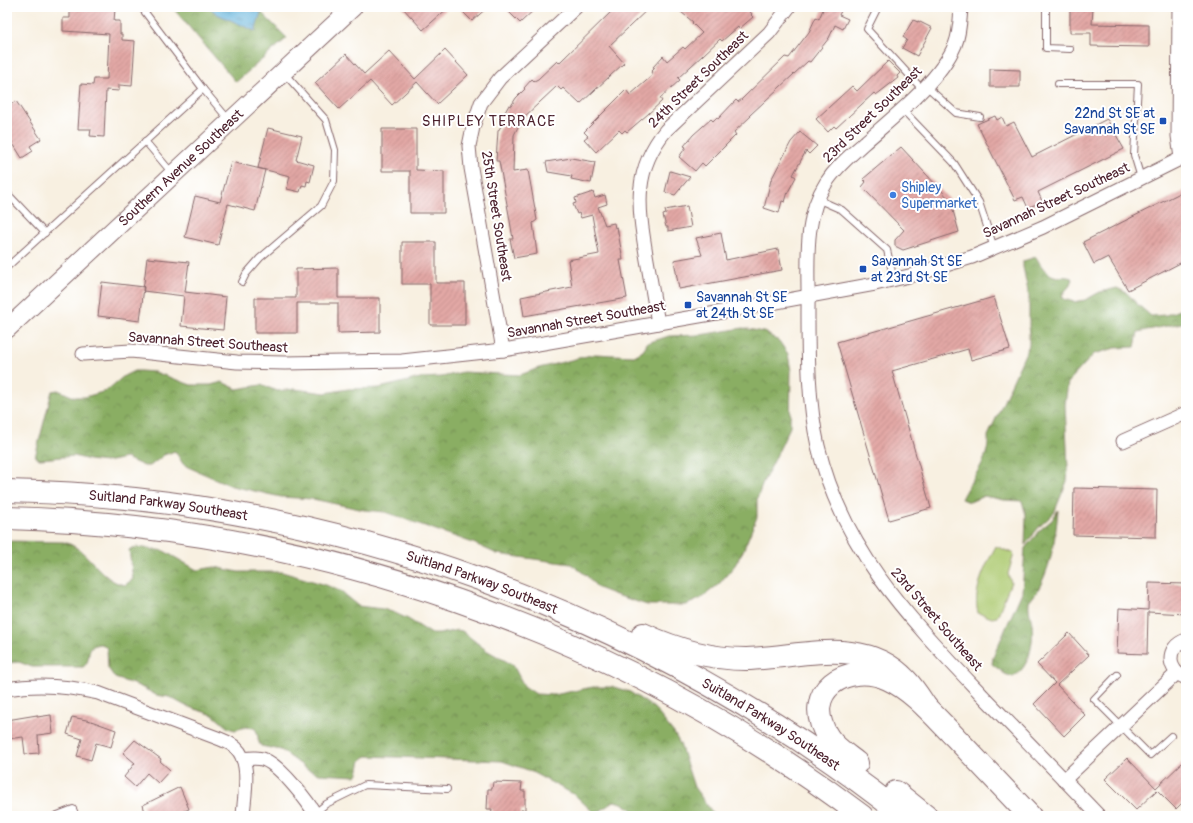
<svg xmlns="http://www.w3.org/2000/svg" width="1193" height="823" font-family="Pangolin,sans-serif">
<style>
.green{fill:#adca71;stroke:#7c744e}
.forest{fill:url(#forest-crowns);stroke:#6a6647}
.water{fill:url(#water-ripples);stroke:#546882}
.building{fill:url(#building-hatch)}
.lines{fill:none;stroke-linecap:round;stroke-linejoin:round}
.lane-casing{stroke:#87686b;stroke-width:8}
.street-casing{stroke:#87686b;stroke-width:15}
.secondary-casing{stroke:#87686b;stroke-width:20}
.highway-casing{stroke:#87686b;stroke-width:24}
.lane{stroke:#fff;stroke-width:6}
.street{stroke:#fff;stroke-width:13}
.secondary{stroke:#fff;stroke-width:18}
.highway{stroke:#fff;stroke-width:22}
.transit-dot{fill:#1a4fb4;stroke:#fff;stroke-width:1.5}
.shop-dot{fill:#3f7fe0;stroke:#fff;stroke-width:1.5}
.labels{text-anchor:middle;stroke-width:4;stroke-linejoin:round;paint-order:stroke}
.street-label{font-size:14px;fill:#4a1f2b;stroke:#fff}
.transit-label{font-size:14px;fill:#164399;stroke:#fff;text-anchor:start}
.shop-label{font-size:14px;fill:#366cbe;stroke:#fff;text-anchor:start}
.neighbourhood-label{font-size:15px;letter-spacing:1px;fill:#4a1f2b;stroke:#fff}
</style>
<defs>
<pattern id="forest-crowns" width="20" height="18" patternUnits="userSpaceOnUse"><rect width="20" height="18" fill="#8aae63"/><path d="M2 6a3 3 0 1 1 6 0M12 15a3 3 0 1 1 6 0" fill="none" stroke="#738d52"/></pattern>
<pattern id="water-ripples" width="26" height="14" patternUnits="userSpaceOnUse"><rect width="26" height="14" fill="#5eb1d9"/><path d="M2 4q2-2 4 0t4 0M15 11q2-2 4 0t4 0" fill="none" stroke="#508fb0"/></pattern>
<pattern id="building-hatch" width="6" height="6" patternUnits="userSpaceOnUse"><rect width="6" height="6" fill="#e3a8a6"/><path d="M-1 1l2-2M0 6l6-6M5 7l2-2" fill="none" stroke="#ba8887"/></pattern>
</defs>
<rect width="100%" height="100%" fill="#fff"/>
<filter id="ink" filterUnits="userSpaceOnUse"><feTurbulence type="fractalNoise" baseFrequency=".025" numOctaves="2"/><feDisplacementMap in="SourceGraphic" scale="8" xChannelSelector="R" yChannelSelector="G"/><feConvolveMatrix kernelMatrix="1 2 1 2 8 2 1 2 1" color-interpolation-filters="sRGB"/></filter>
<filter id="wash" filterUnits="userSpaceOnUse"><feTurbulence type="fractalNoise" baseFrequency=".012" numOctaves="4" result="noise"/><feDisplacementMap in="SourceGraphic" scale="16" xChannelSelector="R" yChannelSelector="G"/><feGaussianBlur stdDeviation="0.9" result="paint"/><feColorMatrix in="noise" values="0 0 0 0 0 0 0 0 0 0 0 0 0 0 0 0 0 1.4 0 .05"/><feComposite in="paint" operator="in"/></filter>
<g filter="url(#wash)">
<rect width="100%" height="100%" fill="#f8f0e1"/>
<path class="green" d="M996 546 1014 554 1008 574 1011 582 997 617 992 618 978 613C972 591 986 565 996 546Z"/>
<g class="forest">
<polygon points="172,7 209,7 217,14 255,31 261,12 287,38 236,82"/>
<path d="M1036 257C1040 264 1045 273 1054 276 1060 278 1067 275 1073 279 1071 287 1065 289 1062 296L1064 299 1074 302 1085 300 1100 292 1117 288 1127 293 1136 303 1151 316 1166 315 1182 309 1184 302 1182 281 1186 279V322L1138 332 1135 347 1115 348 1094 354 1068 382 1065 405 1068 468 1067 481 1054 513 1039 527 1025 545 1026 515 1022 501 1004 500 984 496 970 502 961 499C971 478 990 461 988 436L1029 345V296L1023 267V261Z"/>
<polygon points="743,328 764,332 779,341 788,354 791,371 790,427 772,465 763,482 757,499 757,517 743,551 735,565 719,584 700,599 686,605 647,605 616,595 598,588 586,575 571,564 497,554 473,543 385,512 364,510 313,499 281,497 232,486 188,467 183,464 175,451 164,455 150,466 144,466 126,458 106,462 89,460 74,456 40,459 35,457 52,391 58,390 74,397 85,397 106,391 124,376 134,371 140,371 155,372 191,385 211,385 222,382 237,389 261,385 278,391 295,389 325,393 348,389 380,388 420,378 442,377 463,372 520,375 539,368 595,354 634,356 643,351 647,343 669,336 700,335"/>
<path d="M1058 510C1056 534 1052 562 1041 584 1038 591 1033 597 1029 602 1028 610 1031 617 1032 624 1034 643 1030 667 1013 677L1005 674 992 664 993 657 1022 592 1025 548 1041 529 1052 520Z"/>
<path d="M7 541 64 542C90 549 99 581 125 585L133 579 129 550 137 547 164 551 197 570 215 567 238 572H282L326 585 340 591 358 606 383 609 395 613 408 619 432 634H439L457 630 462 631 486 650 513 665 524 686 536 694 554 695 593 687H614L630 692 654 708 674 733 680 744 694 787 715 816H642L622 803 614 801 599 812H593L575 795 528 770 502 761 367 756C357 759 362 769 356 776L319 774 307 769 281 750 261 746C256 740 260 733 254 728L246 727 235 730 228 728 213 715 186 706 169 697 156 695 139 686 115 678 108 668 107 648 102 644C83 644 93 661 83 667H32L19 662 7 663Z"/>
</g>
<polygon class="water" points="209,7 252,7 261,12 255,31 217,14"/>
<g id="blocks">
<g class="building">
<polygon points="70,7 115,9 114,21 120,21 120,34 122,34 122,40 135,41 132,86 119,85 119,91 106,90 104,137 90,136 91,129 78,129 81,84 93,85 94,79 107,79 109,34 63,31 63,18 70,18"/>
<polygon points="402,7 449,7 423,30"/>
<polygon points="458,7 488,7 472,21"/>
<polygon points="504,7 537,7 520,23"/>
<polygon points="616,7 650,7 609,46 624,63 580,104 563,88 561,90 557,86 522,119 514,135 513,172 528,170 537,220 533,223 537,254 514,258 510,239 513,239 509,215 499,161 496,161 498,131 503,123 500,121 509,105 511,106 516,98 525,89 524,88 532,79 534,81 538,79 557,61 559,63"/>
<polygon points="675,7 746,7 752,14 751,15 753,17 739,29 738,27 722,41 720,39 703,55 678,78 680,80 660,98 662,101 648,114 627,132 625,130 622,133 619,130 596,152 584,139 588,136 584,132 626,90 630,95 653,75 651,72 655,68 653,67 663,56 667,61 683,47 685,49 702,33 692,23 693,22"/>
<polygon points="824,7 843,7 839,15 848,19 843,29 835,25 829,38 810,62 808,61 750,115 751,116 734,132 736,135 705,166 702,163 695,171 679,157 686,147 684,146 693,135 711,119 713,121 717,117 718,119 736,100 738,102 742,99 785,57 789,58 809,32 816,17 819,19"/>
<polygon points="1070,7 1093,7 1092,24 1149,25 1149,47 1091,46 1091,33 1070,33"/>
<polygon points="913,20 918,22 918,21 932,28 917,56 902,48 907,40 903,37"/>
<polygon points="445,50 468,75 437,104 417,82 392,105 370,81 339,109 315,83 346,54 364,74 389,51 415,79"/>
<polygon points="888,61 900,73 897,76 898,78 876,95 874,93 836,128 834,126 828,132 816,119 852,86 857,91"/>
<polygon points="990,69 1020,70 1020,87 990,87"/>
<polygon points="16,101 41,139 30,146 33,151 22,158 7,134 7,107"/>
<polygon points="995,116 997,120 1002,117 1006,126 1014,122 1032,157 1107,119 1124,149 1038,192 1042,201 1028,208 1023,197 1015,200 977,124"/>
<polygon points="268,128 302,136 296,160 314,165 310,182 307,181 306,186 302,185 300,192 287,189 290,176 258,168"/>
<polygon points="382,129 416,129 416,170 444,171 444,213 410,213 410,171 382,171"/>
<polygon points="800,132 817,146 809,154 806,151 793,175 796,177 788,192 785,202 782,201 779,213 764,208 771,180 791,142"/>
<polygon points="901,147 950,200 959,232 903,250 895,246 895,240 904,230 862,187 866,182 863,179"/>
<polygon points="571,158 595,162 591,183 571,179 572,176 548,172 546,162"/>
<polygon points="231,162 265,170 255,211 228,204 218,245 185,237 195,196 220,202"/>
<polygon points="670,171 690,177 675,195 665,192"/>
<polygon points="1186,190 1186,260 1128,290 1108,257 1094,264 1083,242"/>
<polygon points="593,192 595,198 605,195 607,204 598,207 605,225 614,223 615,228 617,227 623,260 620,260 627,298 524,316 521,297 572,287 568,260 599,254 592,215 581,218 579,213 577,214 573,204 576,203 575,198"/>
<polygon points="687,206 691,227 668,231 668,227 666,227 663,215 666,214 665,210"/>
<polygon points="721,233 726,260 778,249 782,270 679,289 674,260 702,255 696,238"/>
<polygon points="402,242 436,242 436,283 465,283 465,325 430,325 430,284 402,284"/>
<polygon points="147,258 189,262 185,292 226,297 223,330 181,326 184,296 143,291"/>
<polygon points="338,268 338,298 380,298 380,332 338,333 338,303 297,303 297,333 255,333 255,298 296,298 296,269"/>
<polygon points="102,282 144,287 140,321 98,316"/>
<polygon points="994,297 1010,349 971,360 968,349 892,371 931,508 889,520 837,342"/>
<polygon points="1074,488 1157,490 1156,537 1073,535"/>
<polygon points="1149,583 1186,584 1186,614 1148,612 1147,654 1117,653 1119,608 1148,610"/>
<polygon points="1069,633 1089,655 1057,685 1085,715 1064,736 1034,704 1055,683 1037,664"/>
<polygon points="37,715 37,717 51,715 53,733 38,735 39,753 25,754 23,737 7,739 7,720"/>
<polygon points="72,717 91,721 116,730 111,747 96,743 91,760 77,756 82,739 67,734"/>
<polygon points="135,740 161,759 160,761 170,770 158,783 147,773 135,787 124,777 135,763 123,753"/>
<polygon points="1127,758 1156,788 1186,759 1186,799 1176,809 1157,790 1136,810 1105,779"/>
<polygon points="493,782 522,783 521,791 525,791 525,810 521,810 521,816 491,816 492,809 487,809 488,789 492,789"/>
<polygon points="180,787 189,809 173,816 146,816 143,805"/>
</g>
</g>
</g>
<g filter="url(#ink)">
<use href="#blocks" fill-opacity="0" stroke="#87686b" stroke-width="1"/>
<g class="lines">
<g class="lane-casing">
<g id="lane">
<polyline points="141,7 203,89 229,120"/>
<polyline points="878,7 867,29 922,89"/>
<polyline points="1046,7 1046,48 1070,49"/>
<polyline points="1058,84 1138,84 1134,155 1141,178"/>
<polyline points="925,85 956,113 980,117"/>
<polyline points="902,109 954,163 979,202 994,248"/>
<polyline points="145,141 172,173"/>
<polyline points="7,193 45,233"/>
<polyline points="817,199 842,210 887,250 894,280"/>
<polyline points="7,267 203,89"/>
<polyline points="242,282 246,274 260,258 321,206 334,181 335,150 326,120 284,73"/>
<polyline points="1117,675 1094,699 1150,755 1171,736"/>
<polyline points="315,813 326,804 365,785 447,789"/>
<polyline points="55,816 73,809 76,816"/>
</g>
</g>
<g class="street-casing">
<g id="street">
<path d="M961 7C960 20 960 33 955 45 939 82 892 118 863 144 850 156 836 167 826 183 802 220 809 268 808 310 808 355 808 402 818 446 843 551 909 618 981 694 1020 734 1060 775 1099 816"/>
<polyline points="1179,7 1178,136 1181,158"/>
<path d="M658 323C654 300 650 277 646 254 638 206 633 170 666 130L769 33 789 7"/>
<polyline points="503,350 471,168 469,146 473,127 481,103 500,78 576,7"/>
<polyline points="83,354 131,351 237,362 285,363 402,361 503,350 728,311 875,284 913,275 972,257 1043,227 1186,156"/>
<polyline points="1123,441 1186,413"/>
<path d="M1186 640C1165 647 1167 671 1186 678"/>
<path d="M7 689C38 683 68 686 98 693L220 739C225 741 232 744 236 748 252 763 244 796 243 816"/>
<path d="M243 759C251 758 259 757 265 760 280 766 309 802 316 816"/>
<polyline points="1064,780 1177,673"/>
</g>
</g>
<g class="secondary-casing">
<g id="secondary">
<path id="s1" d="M7 329 353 7"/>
</g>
</g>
<g class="highway-casing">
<g id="highway">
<path id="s2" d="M7 491C333 497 649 614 904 816"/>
<path d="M7 518C313 526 618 631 862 816"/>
<path d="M643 634C675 649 710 659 746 659 799 658 864 634 906 680 914 688 920 698 926 707"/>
<path d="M857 763C847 755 835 748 828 737 799 692 847 660 888 679 914 691 935 717 955 737 980 763 1005 790 1030 816"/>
<polyline points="896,792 926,816"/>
</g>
</g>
<use href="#lane" class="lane"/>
<use href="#street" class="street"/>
<use href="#secondary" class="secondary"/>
<use href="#highway" class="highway"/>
</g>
</g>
<g class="transit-dot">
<rect x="1159" y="117" width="8" height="8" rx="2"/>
<rect x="859" y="265" width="8" height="8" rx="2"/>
<rect x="684" y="301" width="8" height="8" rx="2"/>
</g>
<circle class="shop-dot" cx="893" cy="195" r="4"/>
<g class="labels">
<g class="street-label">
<text transform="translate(698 79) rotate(-44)" y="5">24th Street Southeast</text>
<text transform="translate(872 114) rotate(-44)" y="5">23rd Street Southeast</text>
<text dy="5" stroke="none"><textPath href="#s1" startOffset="237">Southern Avenue Southeast</textPath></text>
<text transform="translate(1056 200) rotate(-25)" y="5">Savannah Street Southeast</text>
<text transform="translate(497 216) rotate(81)" y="5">25th Street Southeast</text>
<text transform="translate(586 319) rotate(-10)" y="5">Savannah Street Southeast</text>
<text transform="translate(208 342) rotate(4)" y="5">Savannah Street Southeast</text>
<text dy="5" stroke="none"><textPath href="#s2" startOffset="162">Suitland Parkway Southeast</textPath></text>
<text dy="5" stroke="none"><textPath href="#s2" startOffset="486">Suitland Parkway Southeast</textPath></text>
<text transform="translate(937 619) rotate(49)" y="5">23rd Street Southeast</text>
<text dy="5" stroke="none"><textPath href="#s2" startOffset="809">Suitland Parkway Southeast</textPath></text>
</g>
<g class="transit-label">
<text x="1155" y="118" text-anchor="end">22nd St SE at<tspan x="1155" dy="16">Savannah St SE</tspan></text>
<text x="871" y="266">Savannah St SE<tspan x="871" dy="16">at 23rd St SE</tspan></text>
<text x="696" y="302">Savannah St SE<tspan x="696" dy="16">at 24th St SE</tspan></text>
</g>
<g class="shop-label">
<text x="901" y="192">Shipley<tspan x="901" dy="16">Supermarket</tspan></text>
</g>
<g class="neighbourhood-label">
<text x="489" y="126">SHIPLEY TERRACE</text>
</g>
</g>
<rect width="1193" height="823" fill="none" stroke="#fff" stroke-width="24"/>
</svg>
